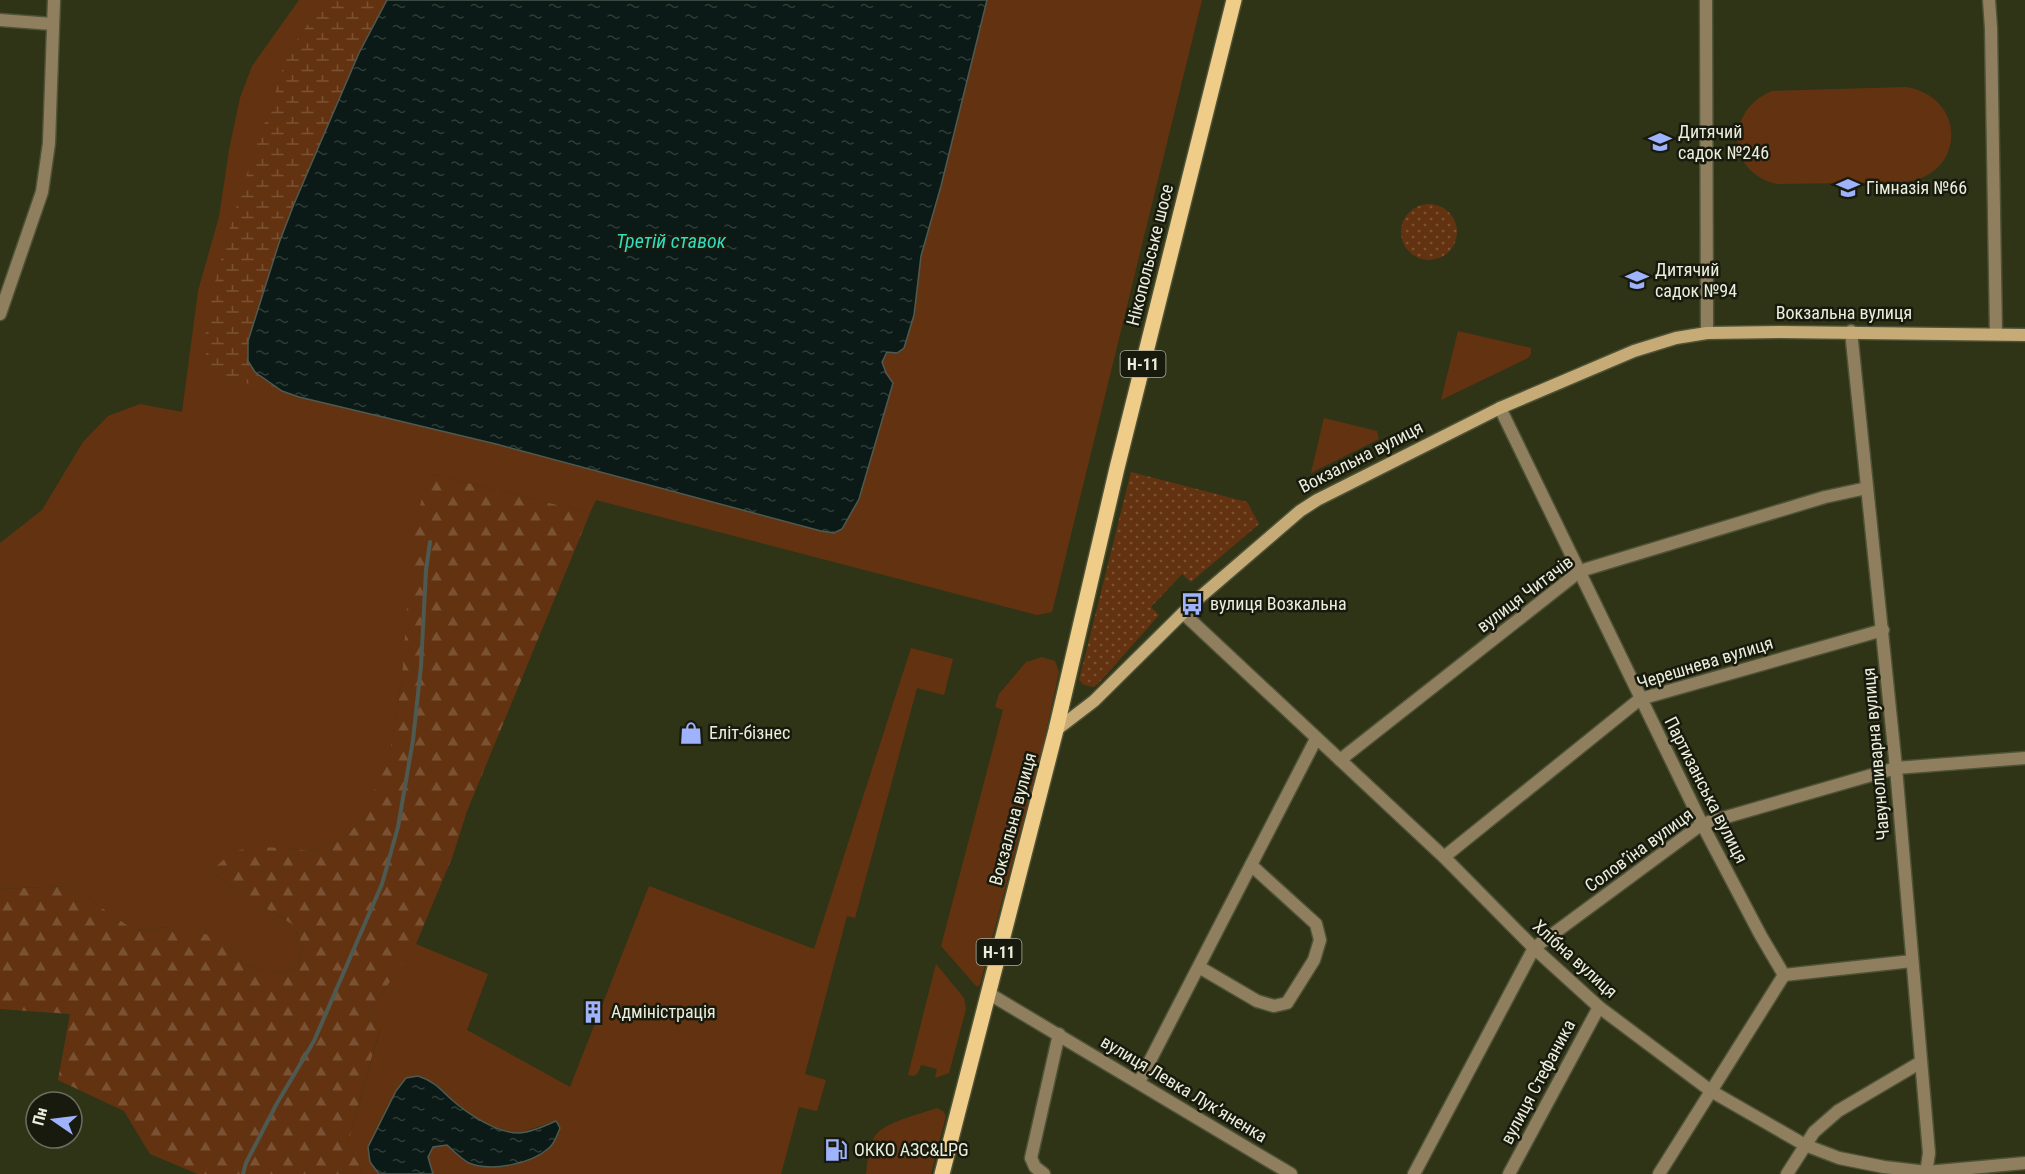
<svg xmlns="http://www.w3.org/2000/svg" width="2025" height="1174" font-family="'Roboto Condensed',sans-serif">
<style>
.grass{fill:#633311}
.forest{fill:url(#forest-firs)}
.wetland{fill:url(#wetland-marsh)}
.park{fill:url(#park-dots)}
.water{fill:url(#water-ripples);stroke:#4e5a51;stroke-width:1.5}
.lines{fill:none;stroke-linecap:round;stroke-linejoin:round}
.stream{stroke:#4e5a51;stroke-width:4}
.street-casing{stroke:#4e5236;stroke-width:15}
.secondary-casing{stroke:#4e5236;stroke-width:15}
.primary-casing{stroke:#4e5236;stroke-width:18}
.street{stroke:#907f5f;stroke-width:12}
.secondary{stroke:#c6ab77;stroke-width:12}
.primary{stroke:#f0cc89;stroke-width:15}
.labels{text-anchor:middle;stroke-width:5;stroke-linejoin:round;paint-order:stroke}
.shield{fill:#181a0d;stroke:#acae9e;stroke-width:1.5}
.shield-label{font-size:16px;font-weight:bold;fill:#ebeedc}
.poi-label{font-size:18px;fill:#ebeedc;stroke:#181a0d;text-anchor:start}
.street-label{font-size:18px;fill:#ebeedc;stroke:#181a0d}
.water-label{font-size:20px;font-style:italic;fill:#30ddbf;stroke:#181a0d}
</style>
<defs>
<pattern id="forest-firs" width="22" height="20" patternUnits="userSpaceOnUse" patternTransform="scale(1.5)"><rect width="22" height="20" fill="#633311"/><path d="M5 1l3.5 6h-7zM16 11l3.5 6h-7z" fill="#7a5133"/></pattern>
<pattern id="wetland-marsh" width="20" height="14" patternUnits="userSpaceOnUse" patternTransform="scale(1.5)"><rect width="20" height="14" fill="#633311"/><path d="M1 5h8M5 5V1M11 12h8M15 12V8" fill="none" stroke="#7a5133"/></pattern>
<pattern id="park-dots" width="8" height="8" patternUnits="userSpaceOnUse" patternTransform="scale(1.5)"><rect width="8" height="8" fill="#633311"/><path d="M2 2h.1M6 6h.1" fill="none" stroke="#7a5133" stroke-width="1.8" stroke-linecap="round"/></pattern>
<pattern id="water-ripples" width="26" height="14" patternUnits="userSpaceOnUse" patternTransform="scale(1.5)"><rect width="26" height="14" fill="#0b1a16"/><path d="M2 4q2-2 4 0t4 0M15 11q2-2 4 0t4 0" fill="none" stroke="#2f3c37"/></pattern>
</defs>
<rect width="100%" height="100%" fill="#303416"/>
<g class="grass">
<polygon points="299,0 1202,0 1052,612 1037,615 596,500 590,513 427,473 402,679 390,752 363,819 341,840 309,851 289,848 211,871 243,895 292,924 303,947 298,966 284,973 269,971 244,964 231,949 171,927 134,930 70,886 0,889 0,543 42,510 83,442 108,416 140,404 182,412 198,291 219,217 229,150 240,98 252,66"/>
<path d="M1906 87C1967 97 1966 175 1905 182L1777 184C1725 172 1725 110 1772 91Z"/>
<polygon points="1458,331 1531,348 1531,354 1528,358 1441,400"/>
<polygon points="1324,418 1377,431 1379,439 1311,473"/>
<path d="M911 648 953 659 944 695 917 688 855 918 847 916 805 1074 826 1080 817 1111 799 1107 781 1174H433L428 1157 433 1147 447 1145 504 1167 536 1156 555 1121 519 1133 504 1130 485 1123 473 1116 452 1100 435 1083 406 1078C385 1105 376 1129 370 1162L379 1174H361L359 1163 347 1146 380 1029 367 1015 416 944 488 974 467 1030 570 1087 649 886 814 949Z"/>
<polygon points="1042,657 1055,661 1059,672 1043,746 980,984 977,987 941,946 1003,710 995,707 999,694 1026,662"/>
<polygon points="936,964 964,998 966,1009 949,1073 935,1078 937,1069 921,1065 918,1073 914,1076 908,1075"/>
<path d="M937 1108 943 1111 946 1116 931 1174H866C867 1163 869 1146 875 1136 884 1122 921 1114 937 1108Z"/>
</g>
<polygon class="forest" points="427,473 590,513 467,811 453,855 416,944 367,1015 380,1028 347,1146 359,1163 361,1174 198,1174 150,1154 124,1111 58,1080 70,1014 0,1009 0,889 70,886 134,930 171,927 214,936 231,949 244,964 269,971 284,973 298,966 303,947 292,924 243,895 211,871 231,853 250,847 289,848 309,851 341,840 363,819 390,751 402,679 411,550"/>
<path class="wetland" d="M325 0H387L359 53 294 204 279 243 248 340 266 381 282 391C263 386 216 381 208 362 192 325 255 149 271 106 277 89 281 69 289 54 299 35 313 18 325 0Z"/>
<g class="park">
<circle cx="1429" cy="232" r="28"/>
<polygon points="1131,472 1247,502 1259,524 1191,582 1182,574 1151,607 1159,615 1098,684 1093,687 1084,685 1079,680"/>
</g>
<g class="water">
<polygon points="387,0 987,0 941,186 921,256 914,315 904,348 897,353 887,352 882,362 886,373 893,383 859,499 842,529 834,533 821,531 496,444 299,397 282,391 255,372 248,361 248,341 279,243 294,204 359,53"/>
<path d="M418 1076C434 1081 441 1090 452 1100 468 1114 498 1134 520 1133 532 1132 545 1126 556 1121L560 1128C557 1135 555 1143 549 1148 531 1164 491 1172 469 1163 461 1159 454 1151 447 1145L433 1147 428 1157 433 1174H379L370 1162 368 1147 396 1091 406 1078Z"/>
</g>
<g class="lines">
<polyline class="stream" points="243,1174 246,1163 276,1105 314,1041 382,884 398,827 413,740 421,666 426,570 430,542"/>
<g class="street-casing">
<g id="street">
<polyline points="1706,0 1707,333"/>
<polyline points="1989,0 1991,28 1996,334"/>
<polyline points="0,20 52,24"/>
<polyline points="0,314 42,192 49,143 54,0"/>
<polyline points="1851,331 1896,768 1929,1153 1926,1174"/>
<polyline points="1500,408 1702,824 1761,936 1784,975 1659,1174"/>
<polyline points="1183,613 1444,857 1534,948 1599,1007 1711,1091 1805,1145 1839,1158 1884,1167 1927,1172 2025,1163"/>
<polyline points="1340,760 1580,571 1825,497 1867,488"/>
<polyline points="1444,857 1640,699 1883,630"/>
<polyline points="1199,967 1257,1001 1274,1006 1287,1003 1314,960 1320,940 1316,924 1251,865"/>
<polyline points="1784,975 1912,961"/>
<polyline points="988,993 1291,1174"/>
<polyline points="1139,1082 1316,739"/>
<polyline points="1044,1174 1035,1167 1031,1158 1059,1034"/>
<polyline points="1414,1174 1534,948 1702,824 1896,768 2025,758"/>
<polyline points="1509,1174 1599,1007"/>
<polyline points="1787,1174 1814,1132 1838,1111 1921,1062"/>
</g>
</g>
<g class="secondary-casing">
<polyline id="secondary" points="1056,730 1094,701 1192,604 1300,511 1317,500 1500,408 1634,351 1676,338 1707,333 1780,332 2025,335"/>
</g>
<g class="primary-casing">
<polyline id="primary" points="942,1174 1056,730 1117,468 1234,0"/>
</g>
<use href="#street" class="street"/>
<use href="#secondary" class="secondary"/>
<use href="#primary" class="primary"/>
</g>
<defs>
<g id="school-bare" transform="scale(1.8)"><path d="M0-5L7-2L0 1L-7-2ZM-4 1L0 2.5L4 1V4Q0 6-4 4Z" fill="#9fb3fd" stroke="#181a0d" stroke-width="2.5" paint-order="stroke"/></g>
<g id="bus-bare" transform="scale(1.8)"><path d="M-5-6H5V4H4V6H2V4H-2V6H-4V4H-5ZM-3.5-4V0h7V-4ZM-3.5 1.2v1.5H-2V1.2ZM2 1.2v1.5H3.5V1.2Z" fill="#9fb3fd" stroke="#181a0d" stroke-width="2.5" paint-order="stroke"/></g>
<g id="shop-bare" transform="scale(1.8)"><path d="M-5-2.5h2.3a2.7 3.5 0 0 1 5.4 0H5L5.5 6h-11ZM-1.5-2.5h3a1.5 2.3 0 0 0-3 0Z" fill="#9fb3fd" stroke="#181a0d" stroke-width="2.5" paint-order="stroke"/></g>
<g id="building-bare" transform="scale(1.8)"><path d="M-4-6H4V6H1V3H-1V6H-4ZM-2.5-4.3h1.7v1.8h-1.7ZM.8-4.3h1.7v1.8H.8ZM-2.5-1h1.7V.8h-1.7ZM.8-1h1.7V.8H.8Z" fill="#9fb3fd" stroke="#181a0d" stroke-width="2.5" paint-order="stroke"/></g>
<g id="fuel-bare" transform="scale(1.8)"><path d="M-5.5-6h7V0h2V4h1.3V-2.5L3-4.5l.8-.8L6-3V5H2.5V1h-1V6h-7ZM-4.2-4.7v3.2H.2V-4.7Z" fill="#9fb3fd" stroke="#181a0d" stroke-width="2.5" paint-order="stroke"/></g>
</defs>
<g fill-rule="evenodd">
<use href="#school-bare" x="1660" y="142"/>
<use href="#school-bare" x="1848" y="188"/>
<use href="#school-bare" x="1637" y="280"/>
<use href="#bus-bare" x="1192" y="604"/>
<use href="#shop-bare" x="691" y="733"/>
<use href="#building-bare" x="593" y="1012"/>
<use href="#fuel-bare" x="836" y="1150"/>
</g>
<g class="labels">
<g class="shield">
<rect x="1120.5" y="351" width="45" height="26" rx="4.5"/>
<rect x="976.5" y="939" width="45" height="26" rx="4.5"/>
</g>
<g class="shield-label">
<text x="1143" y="370">Н-11</text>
<text x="999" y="958">Н-11</text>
</g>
<g class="poi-label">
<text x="1678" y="138">Дитячий<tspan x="1678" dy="21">садок №246</tspan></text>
<text x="1866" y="194">Гімназія №66</text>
<text x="1655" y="276">Дитячий<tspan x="1655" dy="21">садок №94</tspan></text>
<text x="1210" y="610">вулиця Возкальна</text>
<text x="709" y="739">Еліт-бізнес</text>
<text x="611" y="1018">Адміністрація</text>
<text x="854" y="1156">ОККО АЗС&amp;LPG</text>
</g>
<g class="street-label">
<text transform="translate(1150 255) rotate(-76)" y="6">Нікопольське шосе</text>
<text x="1844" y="319">Вокзальна вулиця</text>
<text transform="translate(1361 457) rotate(-27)" y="6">Вокзальна вулиця</text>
<text transform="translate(1525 594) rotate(-37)" y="6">вулиця Читачів</text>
<text transform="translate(1705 663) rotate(-17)" y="6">Черешнева вулиця</text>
<text transform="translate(1876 754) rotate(-95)" y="6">Чавуноливарна вулиця</text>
<text transform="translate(1706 790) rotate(63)" y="6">Партизанська вулиця</text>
<text transform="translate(1013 819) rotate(-75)" y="6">Вокзальна вулиця</text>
<text transform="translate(1639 850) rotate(-36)" y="6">Соловʼїна вулиця</text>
<text transform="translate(1575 959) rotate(42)" y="6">Хлібна вулиця</text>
<text transform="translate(1538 1082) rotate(-62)" y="6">вулиця Стефаника</text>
<text transform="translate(1184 1089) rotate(31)" y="6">вулиця Левка Лукʼяненка</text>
</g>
<g class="water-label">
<text x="671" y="248">Третій ставок</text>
</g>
</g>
<g transform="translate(54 1120) rotate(284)"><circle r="28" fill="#181a0d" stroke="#6c6f60" stroke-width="1.5"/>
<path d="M0-4.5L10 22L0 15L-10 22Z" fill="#9fb3fd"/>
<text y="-9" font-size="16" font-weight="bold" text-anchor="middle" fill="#ebeedc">Пн</text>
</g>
</svg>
